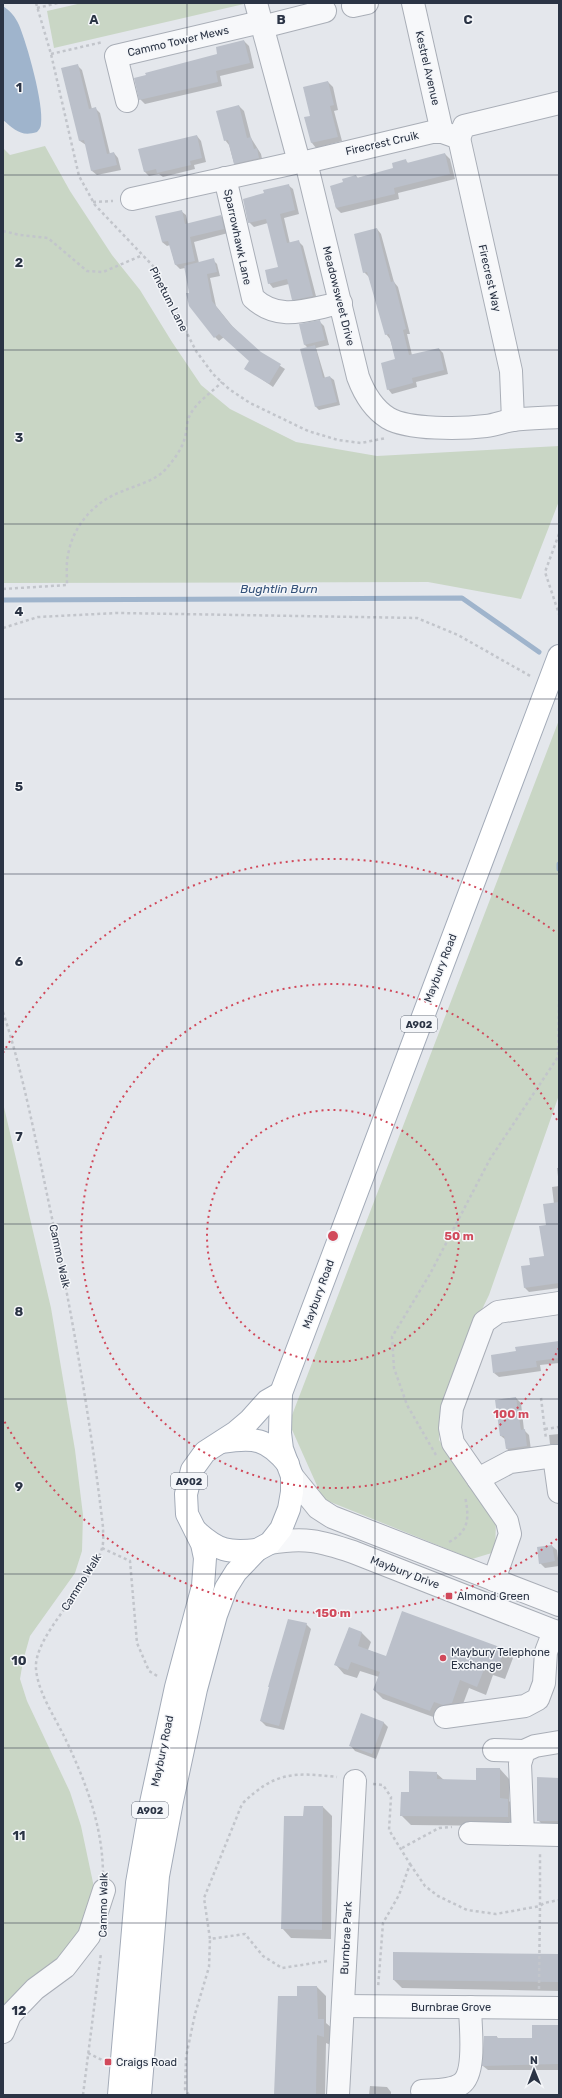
<svg xmlns="http://www.w3.org/2000/svg" width="562" height="2098" font-family="Rubik,sans-serif">
<style>
.green{fill:#c9d6c5}
.water{fill:#9fb4cc}
.shadow{fill:#0003}
.lines{fill:none;stroke-linecap:round;stroke-linejoin:round}
.stream{stroke:#9fb4cc;stroke-width:5}
.building{fill:#bbc0ca}
.minor-casing{stroke:#a9aeb7;stroke-width:24}
.major-casing{stroke:#a3abb8;stroke-width:24}
.path{stroke:#c2c5cb;stroke-width:2.5;stroke-dasharray:3 3;stroke-linecap:butt}
.minor{stroke:#f7f8fa;stroke-width:22}
.major{stroke:#fff;stroke-width:22}
.grid{fill:none;stroke:#2b3445;stroke-width:1;stroke-opacity:0.55}
.ring{fill:none;stroke:#d1495b;stroke-width:2;stroke-dasharray:2 4}
.poi-dot{fill:#d1495b;stroke:#f4f6f9;stroke-width:1.5}
.labels{text-anchor:middle;stroke-width:3;stroke-linejoin:round;paint-order:stroke}
.shield{fill:#f4f6f9;stroke:#676e7b;stroke-width:1}
.shield-label{font-size:10px;font-weight:bold;fill:#2b3445}
.street-label{font-size:11px;fill:#2b3445;stroke:#f4f6f9}
.poi-label{font-size:11px;fill:#2b3445;stroke:#f4f6f9;text-anchor:start}
.water-label{font-size:12px;font-style:italic;fill:#34527a;stroke:#f4f6f9}
.grid-label{font-size:13px;text-anchor:middle;font-weight:bold;fill:#2b3445;stroke:#f4f6f9;stroke-width:3;stroke-linejoin:round;paint-order:stroke}
.centre{fill:#d1495b;stroke:#f4f6f9;stroke-width:2}
.ring-label{font-size:12px;text-anchor:middle;font-weight:bold;fill:#d1495b;stroke:#f4f6f9;stroke-width:3;stroke-linejoin:round;paint-order:stroke}
</style>
<rect width="100%" height="100%" fill="#e4e7ec"/>
<g class="green">
<polygon points="82,3 243,3 244,4 54,48 47,11"/>
<polygon points="45,146 70,191 112,255 140,290 172,342 201,385 230,409 296,442 377,456 559,446 559,501 521,599 428,582 3,583 3,148 10,155"/>
<polygon points="559,720 559,1095 489,1295 469,1336 441,1407 439,1440 496,1521 495,1552 472,1559 323,1499 289,1423"/>
<polygon points="3,1103 51,1308 75,1450 83,1515 82,1551 75,1573 30,1636 23,1661 20,1679 27,1701 70,1792 81,1826 95,1892 80,1930 63,1956 3,2011"/>
</g>
<path class="water" d="M3 6C10 11 15 16 19 25 27 44 44 104 41 124 41 127 39 130 37 132 21 137 15 130 3 120Z"/>
<g class="shadow">
<polygon points="244,41 249,46 254,68 220,76 222,86 145,104 140,99"/>
<polygon points="77,65 82,70 92,109 95,108 100,113 110,154 114,153 118,158 121,170 97,175 92,171 86,145 80,141"/>
<polygon points="328,82 333,87 338,110 334,111 342,141 316,148 312,143 311,116"/>
<polygon points="239,106 244,111 251,138 261,154 263,163 239,168 234,163 229,145 225,140"/>
<polygon points="197,136 201,141 206,162 194,165 195,169 163,177 159,174 149,176 144,171"/>
<polygon points="445,154 450,159 455,179 398,193 399,199 341,213 336,208 331,187 344,183 356,176 358,178 394,169 405,160 409,164"/>
<polygon points="288,185 293,189 299,214 284,218 290,244 299,242 303,246 317,300 297,303 293,299 289,284 273,288 269,283 279,268 268,223 254,227 249,222"/>
<polygon points="181,211 186,215 188,225 221,216 225,221 228,233 194,242 199,263 213,260 217,264 220,276 210,278 216,306 233,327 260,353 285,369 273,387 246,368 250,361 224,337 219,341 215,337 191,294 185,268 180,269 175,264 170,245 167,246 162,242"/>
<polygon points="377,229 381,234 394,282 398,287 410,334 407,334 412,355 439,349 443,353 448,374 416,382 417,387 392,394 388,389 396,360 390,339 386,334 369,277 364,272"/>
<polygon points="320,322 324,326 329,345 316,348 325,378 330,377 334,380 340,405 319,410 316,407 308,348 305,345 300,325"/>
<polygon points="557,1168 559,1168 559,1185"/>
<polygon points="559,1186 559,1288 529,1292 525,1288 531,1266 545,1257 547,1225 554,1204 552,1187"/>
<polygon points="559,1342 559,1363 540,1365 541,1371 499,1377 494,1373 517,1352"/>
<polygon points="516,1398 521,1403 524,1430 529,1435 531,1450 512,1453 507,1449 506,1440 501,1436"/>
<polygon points="559,1434 559,1448 555,1448 550,1444 549,1435"/>
<polygon points="552,1546 557,1550 559,1566 545,1568 540,1563"/>
<polygon points="306,1624 311,1629 284,1730 266,1726 261,1721"/>
<polygon points="349,1628 362,1633 371,1642 368,1650 386,1657 504,1650 513,1658 505,1679 493,1675 486,1695 469,1688 460,1712 439,1719 383,1699 374,1690 379,1677 360,1671 357,1678 344,1674 336,1665"/>
<polygon points="383,1722 388,1727 376,1759 355,1751 351,1746"/>
<polygon points="500,1769 509,1779 509,1801 517,1809 517,1826 411,1825 401,1815 410,1794 436,1773 444,1780 477,1781"/>
<polygon points="559,1779 559,1829 547,1829 538,1820"/>
<polygon points="323,1807 332,1816 331,1939 291,1938 282,1928"/>
<polygon points="559,1955 559,1991 402,1988 394,1980"/>
<polygon points="317,1987 326,1996 326,2023 333,2029 333,2046 326,2043 325,2095 275,2095 298,1997"/>
<polygon points="559,2026 559,2070 488,2070 483,2066 497,2037 499,2039 533,2039"/>
<polygon points="370,2086 387,2087 391,2092 391,2095 369,2095"/>
</g>
<g class="lines">
<g class="stream">
<polyline points="3,600 462,598 539,652"/>
<polyline points="559,864 559,869"/>
</g>
</g>
<g class="building">
<polygon points="244,40 250,63 216,71 218,82 139,100 134,78 146,75 145,73 217,54 216,47"/>
<polygon points="78,64 89,109 96,107 107,154 114,152 117,165 91,171 84,140 79,141 61,68"/>
<polygon points="328,81 334,105 330,106 338,137 311,143 304,117 310,116 303,87"/>
<polygon points="239,105 247,138 251,137 254,149 257,148 259,158 234,164 228,140 224,141 216,111"/>
<polygon points="197,135 202,158 190,161 191,165 157,173 156,169 144,172 138,149"/>
<polygon points="445,153 450,174 394,188 395,194 336,208 330,186 343,182 342,179 356,175 357,178 393,168 392,163 406,159 407,163"/>
<polygon points="289,184 295,210 280,214 287,243 299,240 313,296 294,300 292,300 287,279 268,284 265,270 278,267 266,219 248,223 243,199 264,193 263,190"/>
<polygon points="182,210 185,224 221,215 224,229 190,237 195,261 175,265 168,241 162,242 155,216"/>
<polygon points="377,228 391,282 394,281 406,329 403,330 409,355 439,348 444,370 412,378 413,383 387,390 381,363 395,359 389,334 385,335 367,272 363,273 354,234"/>
<polygon points="214,258 217,272 207,274 212,301 230,324 261,352 281,364 269,384 244,369 249,361 219,334 214,338 189,306 186,293 189,293 184,266"/>
<polygon points="320,320 325,340 304,345 299,324"/>
<polygon points="315,345 323,378 330,376 337,402 315,407 300,349"/>
<polygon points="559,1202 559,1283 524,1288 521,1266 530,1265 529,1258 544,1256 539,1226 546,1225 543,1204"/>
<polygon points="559,1341 559,1358 536,1361 537,1367 493,1373 491,1355 516,1351 515,1347"/>
<polygon points="516,1397 521,1430 525,1429 527,1446 506,1449 504,1436 500,1436 495,1400"/>
<polygon points="552,1545 555,1561 539,1564 537,1547"/>
<polygon points="402,1611 505,1649 496,1671 485,1667 477,1687 460,1680 452,1703 443,1705 434,1702 430,1711 373,1690 380,1672 351,1662 348,1670 334,1665 349,1627 362,1632 358,1646 386,1656"/>
<polygon points="288,1619 307,1623 279,1726 260,1721 269,1687 268,1687"/>
<polygon points="361,1713 384,1722 372,1754 349,1746"/>
<polygon points="476,1768 500,1768 500,1798 508,1799 508,1817 400,1816 401,1792 409,1792 409,1771 437,1772 437,1779 476,1780"/>
<polygon points="537,1777 559,1778 559,1821 537,1821"/>
<polygon points="304,1806 323,1806 322,1930 281,1929 284,1816 303,1816"/>
<polygon points="393,1952 559,1954 559,1982 393,1980"/>
<polygon points="297,1986 317,1986 318,2019 324,2019 324,2037 317,2035 316,2095 274,2095 278,1996 297,1996"/>
<polygon points="532,2025 559,2025 559,2064 482,2066 484,2036 497,2036 497,2038 532,2038"/>
</g>
<g class="lines">
<g class="minor-casing">
<g id="minor">
<polyline points="256,3 299,162 306,162 432,132 442,132 459,138"/>
<polyline points="413,3 442,132"/>
<polyline points="353,6 367,3"/>
<polyline points="262,27 325,11"/>
<polyline points="127,101 116,56 261,22"/>
<polyline points="459,138 511,371 513,420"/>
<polyline points="459,138 464,126 559,103"/>
<path d="M306 162 358 377C364 393 372 408 388 418 408 430 462 429 486 426 496 425 504 421 513 420 528 418 544 418 559 417"/>
<path d="M225 178 253 298C280 323 308 309 341 303"/>
<polyline points="132,199 299,162"/>
<polyline points="559,1456 554,1456 559,1492"/>
<polyline points="292,1476 318,1508 332,1517 559,1605"/>
<polyline points="478,1479 510,1462 554,1456"/>
<path d="M270 1543C305 1537 320 1541 353 1552L559 1633"/>
<polyline points="494,1580 510,1534 507,1521 453,1443 450,1428 452,1408 484,1322 498,1312 559,1303"/>
<polyline points="445,1717 525,1706 538,1699 544,1683 546,1652 554,1631"/>
<polyline points="494,1750 524,1751"/>
<polyline points="470,1833 559,1835"/>
<polyline points="523,1834 520,1764 524,1751 535,1746 559,1742"/>
<polyline points="343,2006 559,2008"/>
<polyline points="3,2032 10,2015 35,1989 65,1967 89,1936 104,1890"/>
<path d="M422 2091C433 2090 451 2091 461 2084 477 2073 470 2025 470 2007"/>
<polyline points="338,2095 355,1781"/>
</g>
</g>
<g class="major-casing">
<g id="major">
<path d="M222 1442C254 1437 267 1438 288 1464"/>
<path d="M196 1531C218 1551 228 1553 257 1550"/>
<polyline points="119,2095 137,1883 151,1803 176,1687 203,1586 205,1558 202,1544 187,1514 186,1494 192,1470 205,1452 236,1432 249,1421 267,1401 281,1393"/>
<polyline points="140,2095 158,1876 172,1801 196,1689 216,1615 226,1588 236,1572 257,1550 270,1543 281,1529 289,1509 292,1492 292,1476 282,1449 280,1433 281,1393 559,656"/>
</g>
</g>
<g class="path">
<polyline points="36,3 51,54 79,176 95,205 153,266 196,351 213,374 229,389 250,403 308,431 338,440 361,443 386,438"/>
<polyline points="37,8 58,3"/>
<polyline points="51,54 103,42"/>
<polyline points="93,202 113,201"/>
<polyline points="3,231 20,235 48,238 87,271 103,272 143,255"/>
<polyline points="559,534 545,572 559,614"/>
<path d="M3 589 67 585C67 575 66 564 68 555 73 525 95 501 123 491 137 485 155 481 166 469 175 458 184 447 186 432 187 428 187 422 189 417 195 403 211 393 222 382"/>
<polyline points="3,628 38,617 117,613 417,618 458,635 532,677"/>
<path d="M3 1012C23 1073 35 1137 48 1199 71 1308 90 1416 103 1527 103 1533 104 1542 102 1548 93 1583 33 1635 36 1669 38 1692 54 1716 64 1736 85 1780 102 1823 103 1872"/>
<polyline points="541,1398 546,1439"/>
<polyline points="545,1429 559,1427"/>
<polyline points="436,1455 407,1405 394,1368 392,1337 430,1274 490,1159 558,1057 559,1000"/>
<path d="M449 1542C470 1531 469 1517 465 1496"/>
<polyline points="102,1548 130,1561 137,1643 149,1671 159,1677"/>
<polyline points="373,1784 383,1785 391,1797 389,1830 410,1864 399,1895 383,1923 378,1988"/>
<polyline points="402,1848 439,1828 452,1827"/>
<polyline points="410,1864 425,1886 438,1896 467,1910 496,1914 540,1906 540,1853"/>
<path d="M327 1961 282 1968 263 1956 245 1934 210 1939 204 1898 242 1804C274 1772 294 1772 337 1777"/>
<polyline points="539,1989 540,1906 544,1903 559,1900"/>
<polyline points="88,2053 104,2061"/>
<polyline points="83,2095 101,1953"/>
<polyline points="189,2095 185,2089 186,2057 195,2014 209,1967 210,1939"/>
</g>
<use href="#minor" class="minor"/>
<use href="#major" class="major"/>
</g>
<path class="grid" d="M187 3V2095M375 3V2095M3 175H559M3 350H559M3 524H559M3 699H559M3 874H559M3 1049H559M3 1224H559M3 1399H559M3 1574H559M3 1748H559M3 1923H559"/>
<g class="ring">
<circle cx="333" cy="1236" r="126"/>
<path d="M559 1348A252 252 0 1 1 559 1124"/>
<path d="M557 1539A377 377 0 0 1 3 1419M3 1053A377 377 0 0 1 557 933"/>
</g>
<g class="poi-dot">
<rect x="445" y="1592" width="8" height="8" rx="2"/>
<circle cx="443" cy="1658" r="4"/>
<rect x="104" y="2058" width="8" height="8" rx="2"/>
</g>
<g class="labels">
<g class="shield">
<rect x="401" y="1016" width="36" height="16" rx="3"/>
<rect x="171" y="1473" width="36" height="16" rx="3"/>
<rect x="132" y="1802" width="36" height="16" rx="3"/>
</g>
<g class="shield-label">
<text x="419" y="1028">A902</text>
<text x="189" y="1485">A902</text>
<text x="150" y="1814">A902</text>
</g>
<g class="street-label">
<text transform="translate(178 41) rotate(-13)" y="4">Cammo Tower Mews</text>
<text transform="translate(428 68) rotate(77)" y="4">Kestrel Avenue</text>
<text transform="translate(382 143) rotate(-13)" y="4">Firecrest Cruik</text>
<text transform="translate(238 237) rotate(78)" y="4">Sparrowhawk Lane</text>
<text transform="translate(490 278) rotate(77)" y="4">Firecrest Way</text>
<text transform="translate(339 296) rotate(76)" y="4">Meadowsweet Drive</text>
<text transform="translate(169 299) rotate(63)" y="4">Pinetum Lane</text>
<text transform="translate(440 968) rotate(-69)" y="4">Maybury Road</text>
<text transform="translate(60 1256) rotate(78)" y="4">Cammo Walk</text>
<text transform="translate(318 1294) rotate(-70)" y="4">Maybury Road</text>
<text transform="translate(405 1572) rotate(21)" y="4">Maybury Drive</text>
<text transform="translate(81 1582) rotate(-58)" y="4">Cammo Walk</text>
<text transform="translate(162 1751) rotate(-78)" y="4">Maybury Road</text>
<text transform="translate(103 1905) rotate(-89)" y="4">Cammo Walk</text>
<text transform="translate(346 1938) rotate(-87)" y="4">Burnbrae Park</text>
<text x="451" y="2011">Burnbrae Grove</text>
</g>
<g class="poi-label">
<text x="457" y="1600">Almond Green</text>
<text x="451" y="1656">Maybury Telephone<tspan x="451" dy="13">Exchange</tspan></text>
<text x="116" y="2066">Craigs Road</text>
</g>
<g class="water-label">
<text x="279" y="593">Bughtlin Burn</text>
</g>
</g>
<g class="grid-label">
<text x="94" y="24">A</text>
<text x="281" y="24">B</text>
<text x="468" y="24">C</text>
<text x="19" y="92">1</text>
<text x="19" y="267">2</text>
<text x="19" y="442">3</text>
<text x="19" y="616">4</text>
<text x="19" y="791">5</text>
<text x="19" y="966">6</text>
<text x="19" y="1141">7</text>
<text x="19" y="1316">8</text>
<text x="19" y="1491">9</text>
<text x="19" y="1665">10</text>
<text x="19" y="1840">11</text>
<text x="19" y="2015">12</text>
</g>
<circle cx="333" cy="1236" r="6" class="centre"/>
<g class="ring-label">
<text x="459" y="1240">50 m</text>
<text x="511" y="1418">100 m</text>
<text x="333" y="1617">150 m</text>
</g>
<rect width="562" height="2098" fill="none" stroke="#2b3445" stroke-width="8"/>
<g transform="translate(534 2070) rotate(359)" stroke="#f4f6f9" stroke-width="3" paint-order="stroke">
<path d="M0-3L7 15L0 10L-7 15Z" fill="#2b3445"/>
<text y="-6" font-size="11" font-weight="bold" text-anchor="middle" fill="#2b3445">N</text>
</g>
</svg>
